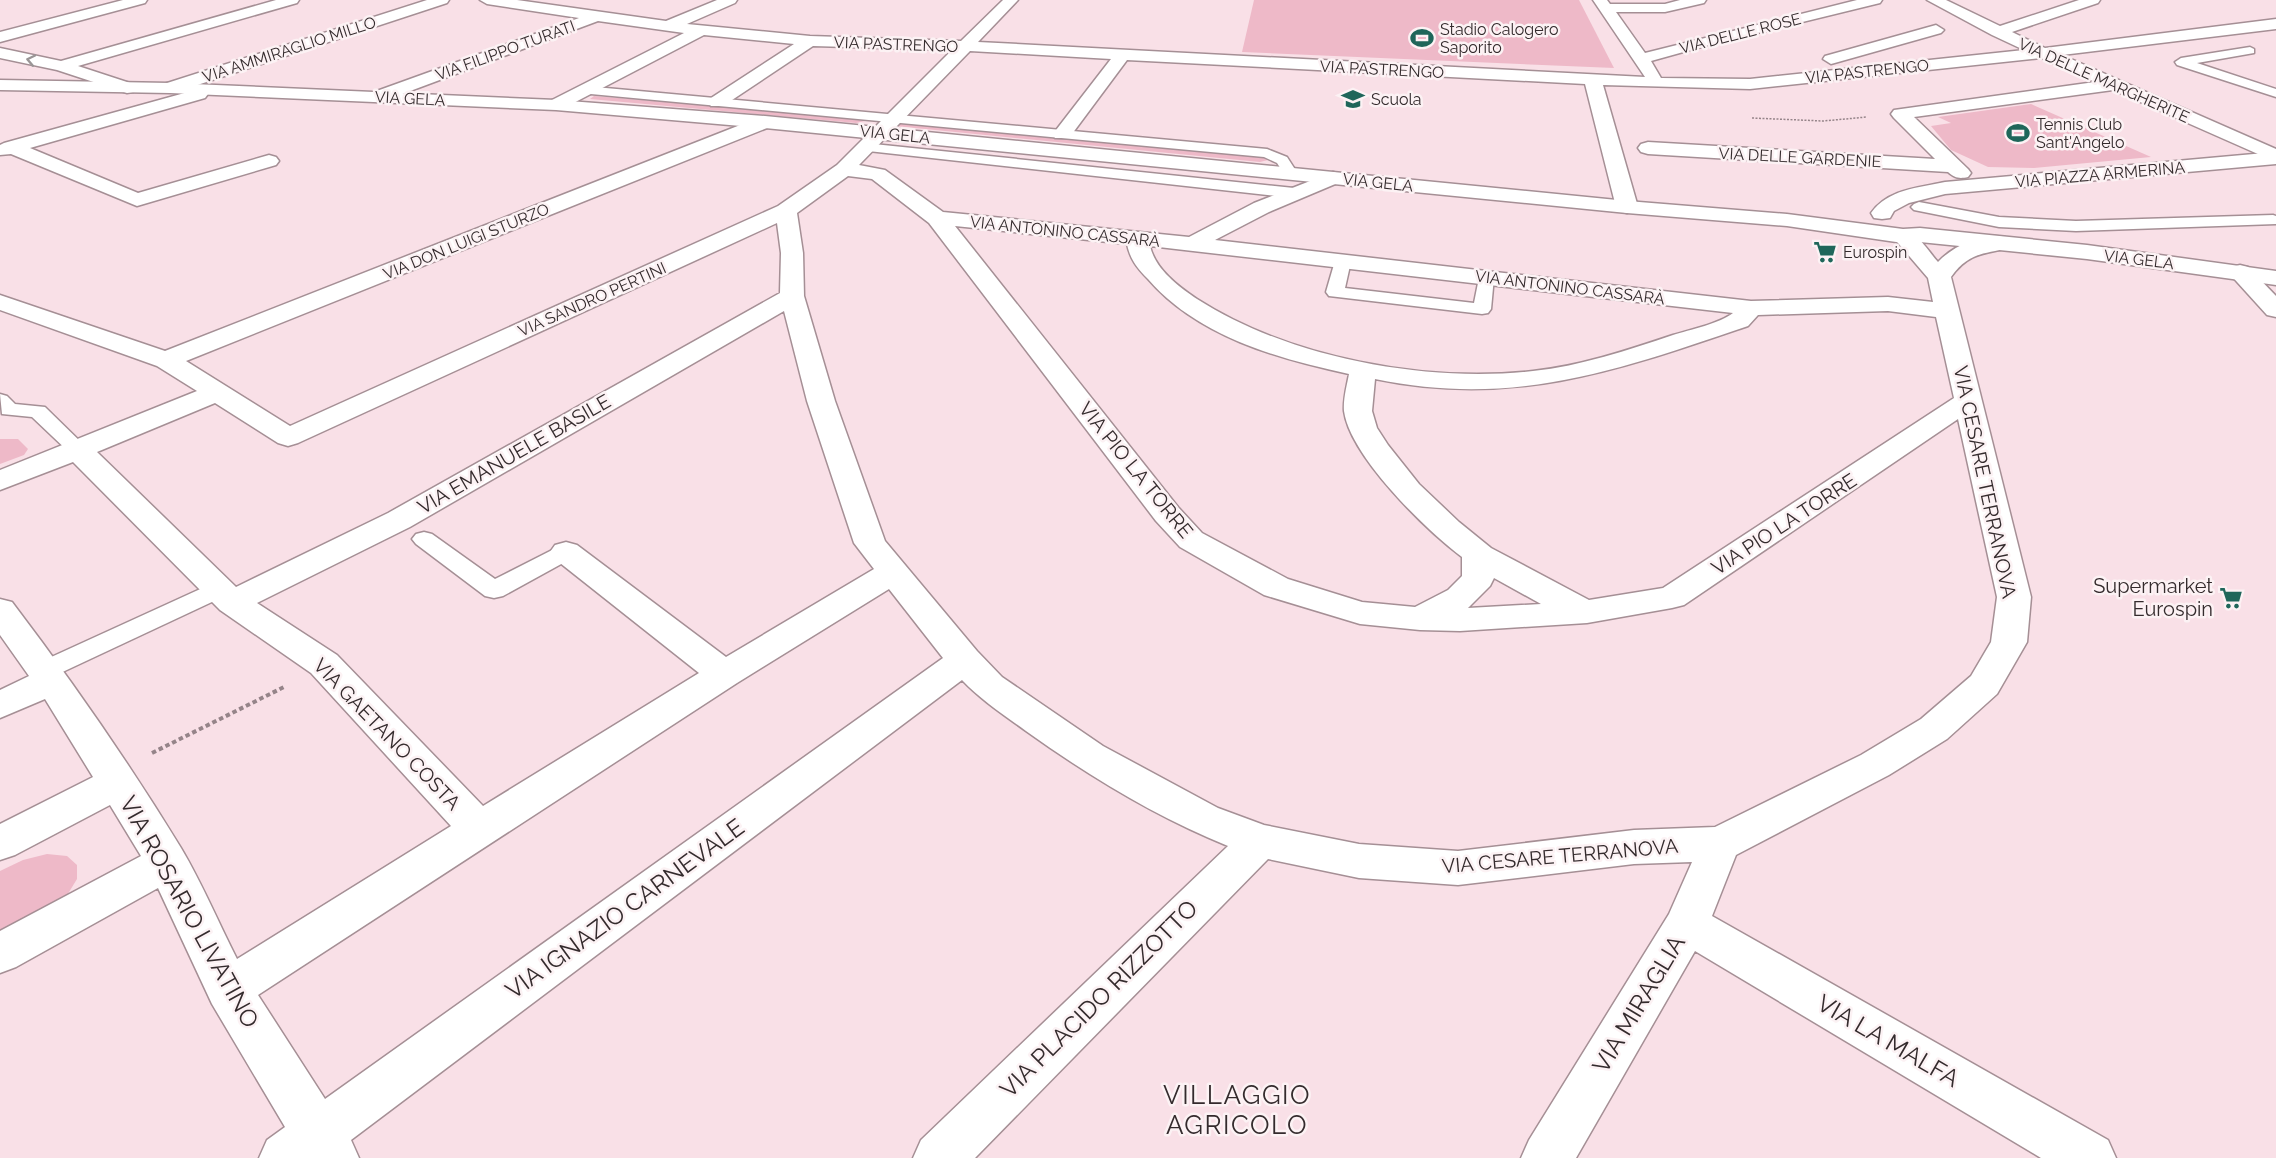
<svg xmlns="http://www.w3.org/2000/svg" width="2276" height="1158" font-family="Raleway,sans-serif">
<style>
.green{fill:#eeb9c8}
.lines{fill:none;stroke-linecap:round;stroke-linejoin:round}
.service-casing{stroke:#a58f95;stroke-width:3}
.minor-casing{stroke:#a58f95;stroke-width:3}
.tertiary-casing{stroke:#a58f95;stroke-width:3}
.secondary-casing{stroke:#a58f95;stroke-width:3}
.path-far1{stroke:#958489;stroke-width:1.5;stroke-dasharray:2 1.5;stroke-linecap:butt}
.path{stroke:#958489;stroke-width:4;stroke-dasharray:4.5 3;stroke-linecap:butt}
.service{fill:#fff;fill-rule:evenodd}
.minor{fill:#fff;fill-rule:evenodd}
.tertiary{fill:#fff;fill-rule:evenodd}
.secondary{fill:#fff;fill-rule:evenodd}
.oneway{stroke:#9a9596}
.labels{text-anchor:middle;stroke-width:5;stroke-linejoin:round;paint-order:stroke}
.far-poi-label{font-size:16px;fill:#342b2d;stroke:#fcf2f4;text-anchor:start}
.far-street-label{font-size:16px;fill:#342b2d;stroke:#fcf2f4}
.street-label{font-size:20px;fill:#342b2d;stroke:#fcf2f4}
.poi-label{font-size:20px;fill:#342b2d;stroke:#fcf2f4;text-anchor:end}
.near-street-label{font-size:24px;fill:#342b2d;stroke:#fcf2f4}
.near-neighbourhood-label{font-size:26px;letter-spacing:1.5px;fill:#342b2d;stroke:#fcf2f4}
</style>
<rect width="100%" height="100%" fill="#f9e0e7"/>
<g class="green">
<polygon points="1254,0 1579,0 1614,68 1242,52"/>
<polygon points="594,96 862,118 865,121 856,123 590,99"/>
<polygon points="2031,104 2151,157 2034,168 1988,167 1951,150 1931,126 1951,123 1938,117"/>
<polygon points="899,123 1262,157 1268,160 1260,162 895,126"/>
<polygon points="0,439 18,439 28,449 24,455 0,464"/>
<polygon points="47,854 67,856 77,865 77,879 66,897 0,933 0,871 23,860"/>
</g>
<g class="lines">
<g class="service-casing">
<g id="service">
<polygon points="2250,47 2254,49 2254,53 2197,63 2276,89 2276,97 2177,65 2175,62 2181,58"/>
<polygon points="584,86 1267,149 1287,157 1298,174 1291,178 1286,177 1277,163 1264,157 580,93 578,90"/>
<polygon points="864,143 1294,188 1302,193 1294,198 859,150 857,147 859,144"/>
<polygon points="1919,202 1999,217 2076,221 2273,215 2276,216 2276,224 2076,231 1999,227 1914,210 1911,207 1914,204"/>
<polygon points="1343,256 1351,261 1345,288 1474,303 1480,273 1492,273 1494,277 1491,309 1488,313 1482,314 1329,296 1326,292 1335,261"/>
<polygon points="0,394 7,396 15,404 45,407 89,450 85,454 78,456 71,454 32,417 2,414"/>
<polygon points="424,532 432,534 495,579 558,547 566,545 574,547 578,552 574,557 503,596 494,598 485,596 416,544 412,539 416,534"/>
<polygon points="220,580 229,582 232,588 229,594 54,676 45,679 36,676 32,670 36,664"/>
</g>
</g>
<g class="minor-casing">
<g id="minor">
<polygon points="123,0 147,0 145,3 0,42 0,32"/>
<polygon points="276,0 299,0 297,3 78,66 133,84 136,88 133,92 127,93 57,70 0,58 0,48 61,61"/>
<polygon points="427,0 449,0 447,3 176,92 164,92 161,88 164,84"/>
<path d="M480 0H517L666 21 717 0H737L735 3 687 24 810 36 961 41 1003 0H1018L978 42 1645 77 1593 0H1607L1610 4H1665L1680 0H1706L1704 3 1665 12H1616L1645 53 1857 0H1882L1880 3 1705 46 1651 61 1661 78 1750 79 2024 50 1992 35 1927 0H1946L2000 26 2079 0H2100L2098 3 2012 32 2045 48 2276 19V29L2062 55 2276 149V162L2113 90 1914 117 1968 169 1971 173 1968 177C1959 179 1955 178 1948 172L1648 154 1641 152 1638 148 1641 144 1648 142 1935 159 1894 118 1891 114 1894 110 2095 82 2041 58 1750 89 1603 85 1638 207 1634 211 1627 213 1620 211 1616 207 1585 84 1127 60 1069 138H1055L1053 134 1111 59 970 51 859 165 885 170 943 212 1189 237 1254 203 1333 172 1340 174 1343 178 1340 182 1269 212 1215 240 1751 301 1888 297 1933 302 1928 278 1892 236 1895 231C1915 226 1926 249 1938 262 1955 244 1985 232 2009 238L2012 243 2009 248C1983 254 1968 253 1951 277L2031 597 2027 642 1997 694 1947 739 1889 775 1736 855 1712 916 2108 1140 2116 1158H2041L1695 951 1576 1158H1521L1529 1140 1669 914 1692 862 1634 864 1458 885 1359 878 1268 859 975 1158H913L921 1140 1228 846C1156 817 1089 776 1026 731 1004 715 981 700 962 680L351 1140 359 1158H259L267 1140 285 1127 212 1004 158 888 16 967 0 973V931L141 856 110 805 15 855 0 860V824L93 777 45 699 0 718V690L29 676 0 635V599L12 602C72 681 129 763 181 848 202 883 218 922 237 959L451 826 311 673 220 610 73 462 0 490V470L197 391 157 366 0 310V295L165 351 758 118H772L774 122 772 126 186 361 290 426 778 206 837 165 952 50 813 46 723 106H711L708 102 711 98 794 44 704 35 562 109H550L547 105 550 101 684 33 598 21 386 100H374L371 96 374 92 579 18 487 4ZM848 176 872 179 929 223 1156 521 1180 547 1264 595 1360 624 1420 630 1460 631 1587 623 1672 608 1684 605 1958 419 1997 597 1991 642 1971 676 1921 719 1861 755 1715 827 1634 830 1458 851 1359 844 1264 825 1218 808 1103 746 1002 677 977 651 885 541 835 401 804 296 803 253 797 213ZM777 223 781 253 780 293 388 513 236 587 97 452 215 403 278 443 288 446 298 443ZM955 226 1127 244C1130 259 1137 268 1148 279 1197 336 1278 359 1349 374 1347 385 1343 399 1344 411 1350 456 1426 530 1462 557V576L1448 590 1415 607 1362 602 1288 579 1202 533 1178 507ZM1150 246 1193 251 1733 313C1721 323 1689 330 1673 335 1628 350 1581 366 1533 371 1425 383 1289 358 1197 299 1179 287 1155 269 1150 246ZM784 311 807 401 854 543 874 569 726 657 577 545 566 542 555 545 550 552 555 559 699 673 483 806 337 655 257 603 410 527ZM1888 311 1936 317 1954 398 1663 588 1589 600 1491 548 1459 522 1419 484 1388 445 1377 428 1372 411 1375 379C1514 408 1619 370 1748 326L1758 315ZM1494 578 1541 604 1468 608 1490 586ZM889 589 943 658 325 1099 258 995 737 683Z"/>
<polygon points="1936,25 1944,30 1941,33 1831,64 1823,59 1825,56"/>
<polygon points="199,89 205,90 208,94 205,98 30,148 138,193 269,155 276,157 279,161 276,165 137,206 11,154 0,155 0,145 4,143"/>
<polygon points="2240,265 2248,267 2276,296 2276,317 2267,315 2228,272 2232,267"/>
</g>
</g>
<g class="tertiary-casing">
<path id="tertiary" d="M2276 152V164L1945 194 1909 203 1894 211 1890 218 1882 219 1874 218 1871 213C1888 189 1918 188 1945 182Z"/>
</g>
<g class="secondary-casing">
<polygon id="secondary" points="0,80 170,83 556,100 765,116 1627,201 1787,214 1903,229 1920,228 2087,245 2276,271 2276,285 2087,259 1920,242 1903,243 1787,226 1627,213 765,128 556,110 170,93 0,90"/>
</g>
<polyline class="path-far1" points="1752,118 1823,121 1867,117"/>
<polyline class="path" points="152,753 284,687"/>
<use href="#service" class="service"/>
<use href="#minor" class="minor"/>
<use href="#tertiary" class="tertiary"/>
<use href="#secondary" class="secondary"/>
</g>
<defs><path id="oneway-chevron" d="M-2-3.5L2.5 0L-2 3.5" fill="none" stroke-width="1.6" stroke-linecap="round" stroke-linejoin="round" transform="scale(1.5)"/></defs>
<use class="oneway" href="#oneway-chevron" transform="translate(31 60) rotate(-168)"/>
<defs>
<g id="stadium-bare" transform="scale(1.8)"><path d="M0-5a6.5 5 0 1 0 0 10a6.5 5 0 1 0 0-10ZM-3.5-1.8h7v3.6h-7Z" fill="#1f665a" stroke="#fcf2f4" stroke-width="2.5" paint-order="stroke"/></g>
<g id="school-bare" transform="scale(1.8)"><path d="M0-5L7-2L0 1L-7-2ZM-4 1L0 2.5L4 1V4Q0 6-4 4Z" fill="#1f665a" stroke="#fcf2f4" stroke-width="2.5" paint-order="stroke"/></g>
<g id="supermarket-bare" transform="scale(1.8)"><path d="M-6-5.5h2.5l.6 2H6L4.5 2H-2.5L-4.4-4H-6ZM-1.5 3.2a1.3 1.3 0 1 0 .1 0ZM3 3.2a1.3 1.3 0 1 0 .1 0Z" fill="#1f665a" stroke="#fcf2f4" stroke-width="2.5" paint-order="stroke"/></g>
</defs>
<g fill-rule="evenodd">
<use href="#stadium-bare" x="1422" y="38"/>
<use href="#school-bare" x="1353" y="99"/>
<use href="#stadium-bare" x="2018" y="133"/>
<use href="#supermarket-bare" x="1825" y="252"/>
<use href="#supermarket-bare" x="2231" y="598"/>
</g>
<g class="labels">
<g class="far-poi-label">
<text x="1440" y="35">Stadio Calogero<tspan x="1440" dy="18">Saporito</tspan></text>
<text x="1371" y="105">Scuola</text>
<text x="2036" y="130">Tennis Club<tspan x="2036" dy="18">Sant'Angelo</tspan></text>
<text x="1843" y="258">Eurospin</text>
</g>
<g class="far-street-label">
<text transform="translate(1740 33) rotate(-14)" y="6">VIA DELLE ROSE</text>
<text transform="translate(896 44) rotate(2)" y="6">VIA PASTRENGO</text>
<text transform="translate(289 49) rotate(-18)" y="6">VIA AMMIRAGLIO MILLO</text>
<text transform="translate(505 50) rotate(-20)" y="6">VIA FILIPPO TURATI</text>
<text transform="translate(1382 69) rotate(3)" y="6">VIA PASTRENGO</text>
<text transform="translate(1867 71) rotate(-6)" y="6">VIA PASTRENGO</text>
<text transform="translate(2104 80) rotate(24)" y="6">VIA DELLE MARGHERITE</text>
<text transform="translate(410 98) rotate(3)" y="6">VIA GELA</text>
<text transform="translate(895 134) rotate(6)" y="6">VIA GELA</text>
<text transform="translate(1800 157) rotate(3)" y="6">VIA DELLE GARDENIE</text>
<text transform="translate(2100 174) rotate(-5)" y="6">VIA PIAZZA ARMERINA</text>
<text transform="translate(1378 182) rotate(6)" y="6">VIA GELA</text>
<text transform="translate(1065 231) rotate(6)" y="6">VIA ANTONINO CASSARÀ</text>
<text transform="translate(466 241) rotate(-22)" y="6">VIA DON LUIGI STURZO</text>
<text transform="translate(2139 259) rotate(7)" y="6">VIA GELA</text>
<text transform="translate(1570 287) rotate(7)" y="6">VIA ANTONINO CASSARÀ</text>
<text transform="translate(592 299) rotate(-24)" y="6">VIA SANDRO PERTINI</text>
</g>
<g class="street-label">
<text transform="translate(514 454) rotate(-30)" y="7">VIA EMANUELE BASILE</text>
<text transform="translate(1136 470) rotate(51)" y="7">VIA PIO LA TORRE</text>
<text transform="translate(1985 482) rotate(78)" y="7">VIA CESARE TERRANOVA</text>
<text transform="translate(1784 524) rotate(-33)" y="7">VIA PIO LA TORRE</text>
<text transform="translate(387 734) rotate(46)" y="7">VIA GAETANO COSTA</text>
<text transform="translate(1560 856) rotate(-5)" y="7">VIA CESARE TERRANOVA</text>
</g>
<g class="poi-label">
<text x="2213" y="593">Supermarket<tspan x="2213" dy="23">Eurospin</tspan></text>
</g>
<g class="near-street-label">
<text transform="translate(625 909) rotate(-36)" y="8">VIA IGNAZIO CARNEVALE</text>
<text transform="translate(189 912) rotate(61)" y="8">VIA ROSARIO LIVATINO</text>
<text transform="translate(1099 999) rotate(-45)" y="8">VIA PLACIDO RIZZOTTO</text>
<text transform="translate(1639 1004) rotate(-59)" y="8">VIA MIRAGLIA</text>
<text transform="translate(1888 1041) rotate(30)" y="8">VIA LA MALFA</text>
</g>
<g class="near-neighbourhood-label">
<text x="1237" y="1104">VILLAGGIO<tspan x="1237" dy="30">AGRICOLO</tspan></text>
</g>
</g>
</svg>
